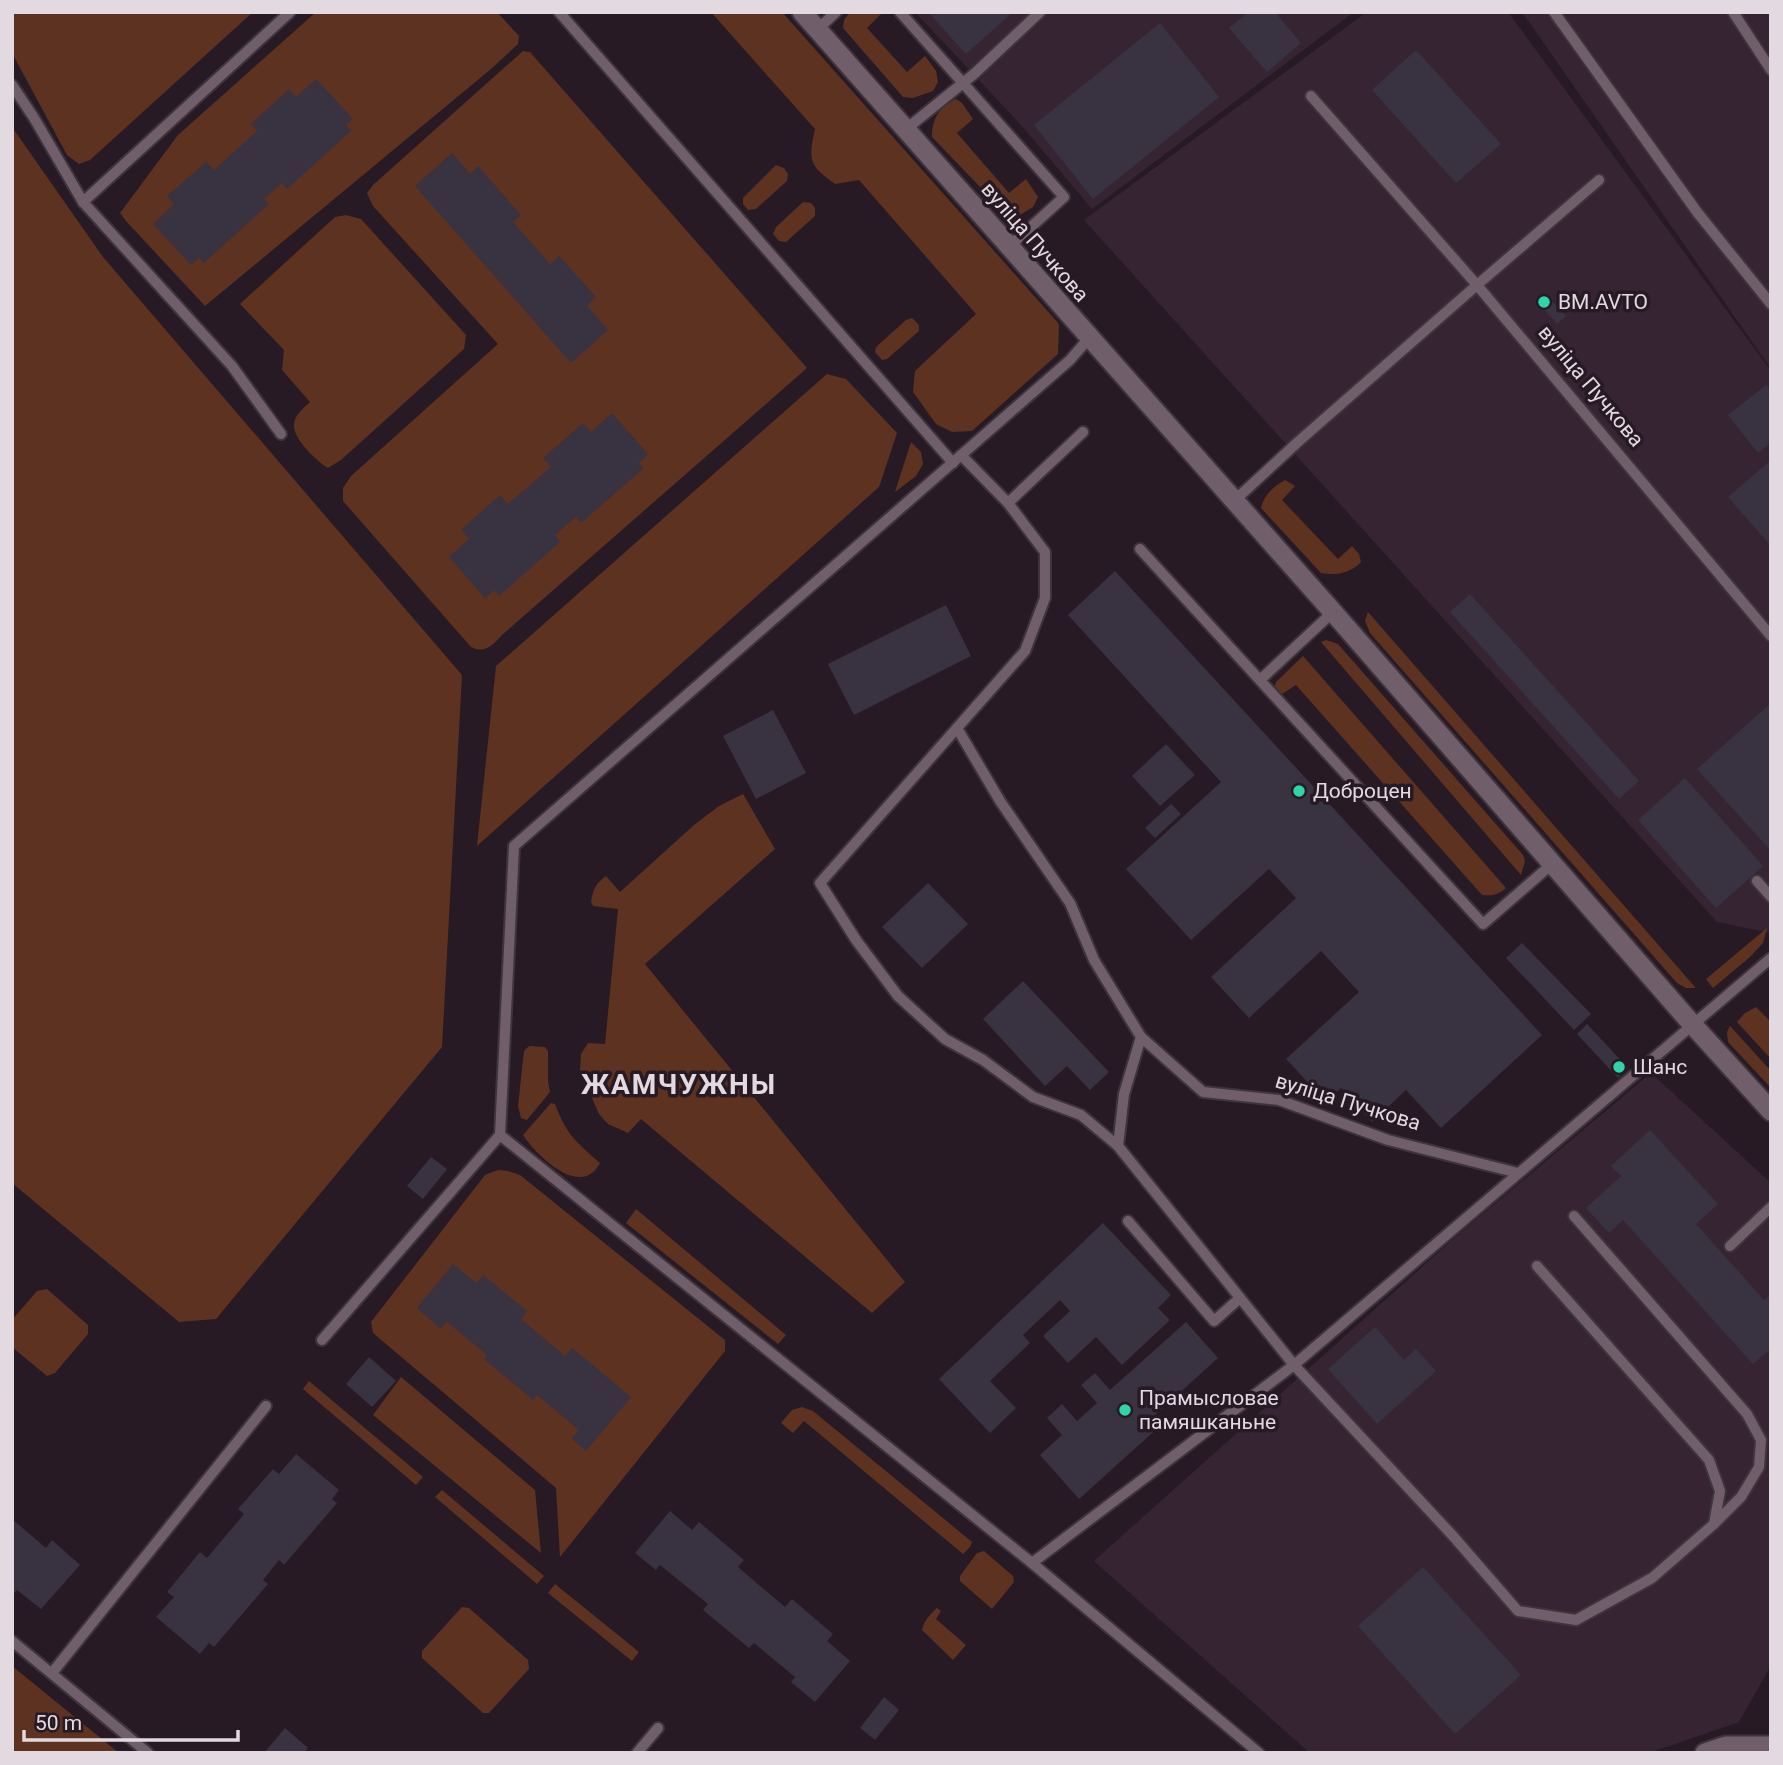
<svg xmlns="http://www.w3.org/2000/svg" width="1783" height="1765" font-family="Roboto,sans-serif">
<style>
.built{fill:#372432}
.green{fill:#5d3220}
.building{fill:#383241}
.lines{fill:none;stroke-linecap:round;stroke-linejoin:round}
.service-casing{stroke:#3e343b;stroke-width:14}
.minor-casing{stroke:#3e343b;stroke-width:23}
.service{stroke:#705f6b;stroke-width:10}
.minor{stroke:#705f6b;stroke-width:19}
.poi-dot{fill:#2fd4aa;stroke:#281a24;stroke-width:2.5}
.labels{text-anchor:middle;stroke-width:7;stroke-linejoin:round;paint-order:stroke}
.street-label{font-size:21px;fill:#e3d9e0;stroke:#281a24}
.poi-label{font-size:21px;fill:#e3d9e0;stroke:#281a24;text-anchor:start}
.district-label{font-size:28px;font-weight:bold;letter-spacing:2px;fill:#e3d9e0;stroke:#281a24}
</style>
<rect width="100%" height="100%" fill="#281a24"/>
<g class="built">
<polygon points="915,12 1354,12 1092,209 1022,126"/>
<polygon points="1367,12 1508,12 1771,371 1771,933 1717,922 1084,220"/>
<polygon points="1522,12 1771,12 1771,369"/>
<polygon points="1651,1073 1771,1183 1771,1665 1739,1722 1649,1753 1310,1753 1094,1561 1460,1233"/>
</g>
<g class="green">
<polygon points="18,12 253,12 90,160 79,164 67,155 12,53 12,16"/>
<polygon points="316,12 497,12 519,36 518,44 491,69 205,306 126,221 120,213 178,135"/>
<path d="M711 12H782L1059 324 1058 354 972 431 952 432 936 424 913 392 915 371 976 314 859 180 835 184C809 165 808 161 815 129Z"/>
<polygon points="850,12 883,12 867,28 907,72 925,56 936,71 938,82 933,91 913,98 903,97 843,28 844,20"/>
<path d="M523 51 530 52 807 368 502 635C493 645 485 654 471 647L343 501V488L351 476 498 344 373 206 367 193 373 185Z"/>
<path d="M956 99 962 103 973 119 957 133 1009 193 1026 179 1038 197 1033 207 1015 218 1008 216 932 137C932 119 939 107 956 99Z"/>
<polygon points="12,127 103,257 462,675 442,1047 216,1319 179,1322 12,1183"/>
<polygon points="776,165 784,168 788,174 787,181 756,209 748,210 743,204 743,198"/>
<polygon points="803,202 811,203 815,208 815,216 786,242 779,241 773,234 776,227"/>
<path d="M346 215 361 219 466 335 464 349 341 460 328 468C317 461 292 438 294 424 295 414 304 408 310 402L282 370 284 350 240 304 335 217Z"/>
<polygon points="912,318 919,325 919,331 887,359 882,360 875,352 876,347 906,320"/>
<polygon points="827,374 846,379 897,433 879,487 477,846 496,666"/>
<polygon points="911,442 921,452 923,464 916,476 895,492"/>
<path d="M1285 480 1295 486 1282 500 1338 559 1352 546 1359 554 1361 562C1351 573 1335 576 1321 573L1261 508C1264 495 1274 486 1285 480Z"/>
<polygon points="1368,612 1695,987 1695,988 1686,988 1677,983 1370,633 1365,621"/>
<polygon points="1326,640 1338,644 1523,855 1525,861 1521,875 1321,642"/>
<path d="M1303 656 1506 888C1498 895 1492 896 1482 895L1296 685 1282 694 1278 693 1274 688 1276 682Z"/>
<path d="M743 794 775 849 645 964 905 1282 872 1313 641 1119 628 1133 608 1124 599 1114 580 1071 581 1054 588 1043 605 1044 618 909 593 906 591 902C593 890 595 884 606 876L620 892 694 825 719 806Z"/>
<polygon points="1767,928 1763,943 1750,957 1713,988 1706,979"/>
<polygon points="1756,1007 1771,1022 1771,1059 1737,1022 1745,1013"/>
<polygon points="1730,1026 1771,1071 1771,1088 1728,1042 1727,1032"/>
<polygon points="529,1046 545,1047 548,1051 548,1081 550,1092 527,1120 521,1118 518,1106 524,1051"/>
<path d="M551 1103 555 1104C566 1134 576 1142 600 1163 598 1166 596 1170 593 1172 572 1191 534 1152 523 1135Z"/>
<polygon points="498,1170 508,1171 520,1175 725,1340 725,1351 560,1557 556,1488 373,1333 371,1322 485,1175"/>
<polygon points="636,1209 786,1335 778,1344 626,1223"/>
<polygon points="47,1289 88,1325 88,1334 55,1373 47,1376 12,1347 12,1320 37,1291"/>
<polygon points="401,1377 535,1490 541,1553 373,1415"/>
<polygon points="309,1381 423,1477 416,1485 303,1389"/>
<polygon points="802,1407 813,1411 972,1542 970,1547 963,1554 804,1421 793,1433 781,1423 792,1410"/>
<polygon points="442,1490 544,1576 537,1584 435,1497"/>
<polygon points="984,1551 1013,1576 1014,1582 992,1609 960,1581 960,1576 977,1553"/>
<polygon points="555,1584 639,1652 632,1661 548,1593"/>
<polygon points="462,1607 469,1608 528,1660 529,1669 489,1713 483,1713 422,1658 422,1651"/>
<path d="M937 1608 941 1611 936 1619 966 1645 953 1660 922 1630C924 1621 930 1614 937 1608Z"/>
<polygon points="12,1666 119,1753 12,1753"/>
</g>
<g class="building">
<polygon points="928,12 1013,12 966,54"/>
<polygon points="1248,12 1275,12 1301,43 1267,72 1229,28"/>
<polygon points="1160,23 1219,97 1093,199 1034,125"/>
<polygon points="1416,50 1501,144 1456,183 1372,90"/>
<polygon points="316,79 353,119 346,125 351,131 287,189 282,183 264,199 269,204 204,263 199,258 191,265 153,224 174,204 167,196 206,162 214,170 257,131 251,124 289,89 296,97"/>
<polygon points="452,153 470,174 478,166 521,215 513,222 550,264 559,256 596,297 587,306 608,330 571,363 415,186"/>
<polygon points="1546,295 1566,316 1557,324 1538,303"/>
<polygon points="1766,385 1771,390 1771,443 1758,453 1728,415"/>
<polygon points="612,413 648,454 639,463 644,468 581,523 576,517 555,535 560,542 499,596 494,590 485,598 449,557 469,539 461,530 500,495 508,504 551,467 543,458 583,423 591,432"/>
<polygon points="1771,460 1771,546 1728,497"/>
<polygon points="1115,571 1542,1035 1441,1128 1406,1090 1372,1122 1341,1088 1326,1102 1286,1059 1359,992 1321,951 1249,1018 1211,977 1296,898 1269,869 1191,940 1126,869 1221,782 1068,615"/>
<polygon points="1470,594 1639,781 1619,799 1450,612"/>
<polygon points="946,605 971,656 854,715 828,664"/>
<polygon points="1771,703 1771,851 1697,769"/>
<polygon points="773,710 806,773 756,799 723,736"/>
<polygon points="1166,744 1195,775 1160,806 1132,776"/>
<polygon points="1685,778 1763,866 1716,908 1638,820"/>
<polygon points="1171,804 1181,814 1155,838 1145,828"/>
<polygon points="928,883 968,924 922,968 882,927"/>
<polygon points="1522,943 1591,1014 1574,1030 1506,958"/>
<polygon points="1023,981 1109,1072 1090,1090 1067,1066 1045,1086 983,1019"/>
<polygon points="1587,1024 1628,1068 1618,1078 1577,1034"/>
<polygon points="1650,1130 1718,1204 1696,1224 1764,1300 1771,1295 1771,1349 1753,1364 1623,1220 1609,1233 1586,1208 1621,1176 1611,1166"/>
<polygon points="431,1157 447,1169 423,1199 407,1186"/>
<polygon points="1103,1223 1171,1295 1158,1308 1170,1320 1122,1365 1096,1337 1068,1363 1043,1336 1070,1311 1060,1300 1023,1335 1030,1343 990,1381 1016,1408 990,1433 939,1379"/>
<polygon points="453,1264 476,1283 483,1275 527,1311 521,1319 565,1356 572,1348 631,1397 586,1451 571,1438 579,1430 537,1395 533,1400 484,1359 487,1355 447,1322 441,1329 417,1308"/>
<polygon points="1186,1322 1218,1358 1154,1416 1161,1425 1079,1499 1040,1455 1062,1435 1047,1418 1062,1404 1077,1421 1097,1403 1081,1385 1095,1373 1110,1390"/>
<polygon points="1375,1327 1404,1360 1416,1349 1436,1371 1377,1424 1328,1369"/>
<polygon points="369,1357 396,1381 372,1407 346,1384"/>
<polygon points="296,1454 339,1490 332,1499 337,1503 284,1565 279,1560 263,1580 268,1584 214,1647 209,1643 200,1654 156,1617 174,1597 167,1592 200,1552 207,1558 244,1514 238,1509 273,1469 279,1474"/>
<polygon points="670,1511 692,1530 699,1522 744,1560 738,1567 785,1607 792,1599 833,1634 827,1641 850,1661 815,1702 791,1682 795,1677 754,1643 749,1648 703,1610 708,1604 660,1565 656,1570 635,1553"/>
<polygon points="12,1519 46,1548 52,1540 80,1565 41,1609 17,1590 12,1595"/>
<polygon points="1423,1567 1521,1675 1455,1734 1358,1626"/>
<polygon points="884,1697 899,1710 875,1740 860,1728"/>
<polygon points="285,1728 308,1748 304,1753 264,1753"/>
</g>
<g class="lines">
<g class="service-casing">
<g id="service">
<polyline points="559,12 953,463"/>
<polyline points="900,12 1064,197 1010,246"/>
<polyline points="1554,12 1697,212 1771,304"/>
<polyline points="1733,12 1771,70"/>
<polyline points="817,30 836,12"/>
<polyline points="12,85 34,118 83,202 232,366 281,434"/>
<polyline points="1311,96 1477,285 1599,180"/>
<polyline points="905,130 974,74 1040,12"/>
<polyline points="83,202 290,12"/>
<polyline points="1089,338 1070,360 514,846 500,1135 1032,1563 1259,1753"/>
<polyline points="961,455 1008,503 1083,432"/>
<polyline points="1234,501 1299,441 1477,285 1771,636"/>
<polyline points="1008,503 1045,552 1045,598 1025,651 820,883 856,940 898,996 945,1039 983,1060 1033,1097 1081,1115 1118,1146"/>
<polyline points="1140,549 1483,924 1552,864"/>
<polyline points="1260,680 1333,612"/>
<polyline points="957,728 1000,801 1070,903 1094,960 1141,1037 1124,1094 1118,1146 1294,1365 1453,1536 1518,1611 1576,1620 1652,1578 1714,1524 1741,1497 1759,1467 1761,1440 1747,1414 1574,1216"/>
<polyline points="1757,881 1771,897"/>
<polyline points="1141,1037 1203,1092 1279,1100 1388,1140 1518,1173"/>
<polyline points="1128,1221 1214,1321 1240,1298"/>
<polyline points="1730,1246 1771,1207"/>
<polyline points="1537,1266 1709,1460 1720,1491 1714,1524"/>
<polyline points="322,1340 500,1135"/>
<polyline points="1032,1563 1294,1365 1771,958"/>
<polyline points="12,1641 148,1753"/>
<polyline points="52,1673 266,1406"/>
<polyline points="637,1753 658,1728"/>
</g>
</g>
<g class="minor-casing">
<g id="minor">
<polyline points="802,12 1333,612 1692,1024 1771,1111"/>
<polyline points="1705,1753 1726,1746 1771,1746"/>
</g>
</g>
<use href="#service" class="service"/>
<use href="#minor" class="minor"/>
</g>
<g class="poi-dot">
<circle cx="1544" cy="302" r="7"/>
<circle cx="1299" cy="791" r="7"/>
<circle cx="1619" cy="1067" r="7"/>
<circle cx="1125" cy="1410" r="7"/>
</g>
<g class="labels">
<g class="street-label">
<text transform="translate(1035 242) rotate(49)" y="7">вуліца Пучкова</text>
<text transform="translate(1591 386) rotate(50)" y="7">вуліца Пучкова</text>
<text transform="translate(1348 1102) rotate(17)" y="7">вуліца Пучкова</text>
</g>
<g class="poi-label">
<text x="1558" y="309">BM.AVTO</text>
<text x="1313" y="798">Доброцен</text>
<text x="1633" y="1074">Шанс</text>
<text x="1139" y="1405">Прамысловае<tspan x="1139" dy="24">памяшканьне</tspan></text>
</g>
<g class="district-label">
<text x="679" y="1094">ЖАМЧУЖНЫ</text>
</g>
</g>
<rect width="1783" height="1765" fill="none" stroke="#e3d9e0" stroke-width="28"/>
<path d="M24 1730v10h214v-10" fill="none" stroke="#e3d9e0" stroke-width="3.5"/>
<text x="35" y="1730" font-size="21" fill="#e3d9e0" stroke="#281a24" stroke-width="5" paint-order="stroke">50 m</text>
</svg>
